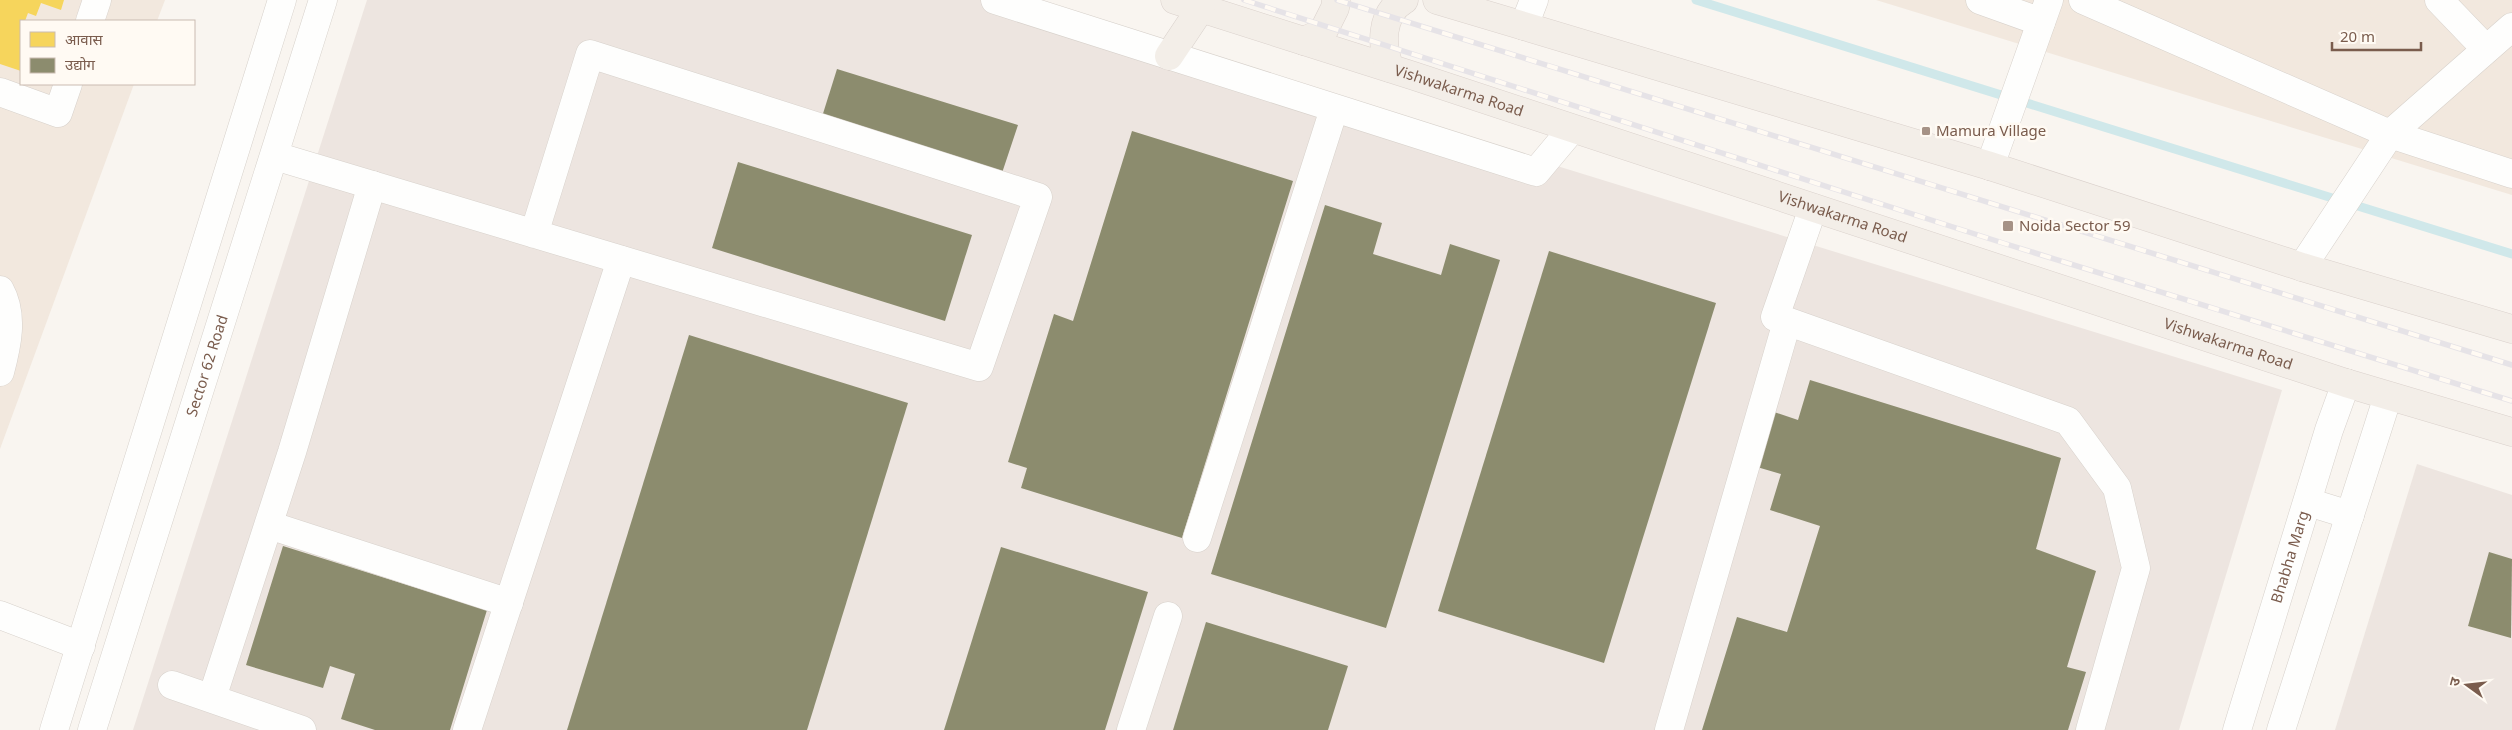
<svg xmlns="http://www.w3.org/2000/svg" width="2512" height="730" font-family="'Noto Sans','Noto Sans Devanagari',sans-serif">
<style>
.residential{fill:#f2e8de}
.industrial{fill:#ede5e0}
.homes{fill:#f6d55c}
.industry{fill:#8c8c6e}
.lines{fill:none;stroke-linecap:round;stroke-linejoin:round}
.stream{stroke:#d0e8ea;stroke-width:9}
.minor-casing{stroke:#d7d1cb;stroke-width:29}
.major-casing{stroke:#dad1cc;stroke-width:29}
.minor{stroke:#fefefd;stroke-width:28}
.major{stroke:#f3eee8;stroke-width:28}
.rail-casing{stroke:#e6e3e7;stroke-width:5.5}
.rail{stroke:#fffaf3;stroke-width:4;stroke-dasharray:11;stroke-linecap:butt}
.poi-dot{fill:#a69286;stroke:#fffaf3;stroke-width:2}
.labels{text-anchor:middle;stroke-width:5;stroke-linejoin:round;paint-order:stroke}
.street-label{font-size:15px;fill:#7a5c4d;stroke:#fffaf3}
.poi-label{font-size:15px;fill:#7a5c4d;stroke:#fffaf3;text-anchor:start}
</style>
<rect width="100%" height="100%" fill="#f9f5f0"/>
<g class="residential">
<polygon points="0,0 165,0 157,21 21,21 21,84 134,84 0,449"/>
<polygon points="1876,0 2512,0 2512,195"/>
</g>
<g class="industrial">
<polygon points="367,0 1020,0 2282,390 2179,730 133,730"/>
<polygon points="2417,464 2512,495 2512,730 2335,730"/>
</g>
<polygon class="homes" points="0,0 64,0 61,10 41,3 36,16 28,13 25,21 21,21 21,71 0,64"/>
<g class="industry">
<polygon points="837,69 1018,125 1001,176 821,120"/>
<polygon points="1132,131 1293,181 1182,538 1021,488 1027,468 1008,462 1054,314 1073,321"/>
<polygon points="738,162 972,235 945,321 712,248"/>
<polygon points="1325,205 1382,223 1373,254 1441,275 1450,244 1500,260 1386,628 1211,574"/>
<polygon points="1549,251 1716,303 1604,663 1438,611"/>
<polygon points="689,335 908,403 807,730 567,730"/>
<polygon points="1810,380 2061,458 2036,549 2096,571 2067,667 2086,672 2068,730 1702,730 1737,617 1787,632 1820,526 1770,510 1781,474 1757,467 1774,412 1798,420"/>
<polygon points="283,546 487,610 450,730 375,730 341,719 355,674 330,666 323,688 246,665"/>
<polygon points="1001,547 1148,592 1105,730 944,730"/>
<polygon points="2489,552 2512,559 2511,638 2468,626"/>
<polygon points="1206,622 1348,666 1328,730 1173,730"/>
</g>
<g class="lines">
<polyline class="stream" points="1696,0 2512,254"/>
<g class="minor-casing">
<g id="minor">
<polyline points="995,0 1536,172 1572,129"/>
<polyline points="1980,0 2041,22"/>
<polyline points="2083,0 2390,134 2512,174"/>
<polyline points="2439,0 2486,49"/>
<polyline points="90,21 97,0"/>
<polyline points="1524,26 1534,0"/>
<polyline points="0,92 58,113 68,84"/>
<polyline points="275,156 979,367 1038,197 590,54 534,234"/>
<polyline points="1990,166 2049,0"/>
<polyline points="1813,208 1775,317 2068,421 2117,488 2136,568 2090,730"/>
<polyline points="2302,267 2390,134 2512,27"/>
<path d="M0 290C14 315 7 346 0 372"/>
<polyline points="2308,502 2350,515"/>
<polyline points="269,525 509,603"/>
<polyline points="1197,538 1334,109"/>
<polyline points="0,615 81,646"/>
<polyline points="172,685 302,730"/>
<polyline points="212,698 292,452 372,185"/>
<polyline points="54,730 282,0"/>
<path id="s1" d="M92 730 323 0"/>
<polyline points="467,730 621,260"/>
<polyline points="1131,730 1168,616"/>
<polyline points="1669,730 1787,322"/>
<path id="s2" d="M2237 730 2329 430 2346 383"/>
<polyline points="2281,730 2388,396"/>
</g>
</g>
<g class="major-casing">
<g id="major">
<path id="s3" d="M1175 0 1414 76 2346 383 2512 432"/>
<polyline points="1437,0 1990,166 2302,267 2512,329"/>
<polyline points="1304,41 1323,32 1335,8 1336,0"/>
<polyline points="1169,56 1201,8"/>
<path d="M1390 68C1381 46 1380 14 1404 0"/>
</g>
</g>
<use href="#minor" class="minor"/>
<use href="#major" class="major"/>
<g class="rail-casing">
<g id="rail">
<polyline points="1244,0 2003,243 2512,401"/>
<polyline points="1337,0 2512,365"/>
</g>
</g>
<use href="#rail" class="rail"/>
</g>
<g class="poi-dot">
<rect x="1921" y="126" width="10" height="10" rx="2.5"/>
<rect x="2002" y="220" width="12" height="12" rx="2.5"/>
</g>
<g class="labels">
<g class="street-label">
<text dy="5" stroke="none"><textPath href="#s3" startOffset="298">Vishwakarma Road</textPath></text>
<text dy="5" stroke="none"><textPath href="#s3" startOffset="702">Vishwakarma Road</textPath></text>
<text dy="5" stroke="none"><textPath href="#s3" startOffset="1108">Vishwakarma Road</textPath></text>
<text dy="5" stroke="none"><textPath href="#s1" startOffset="382">Sector 62 Road</textPath></text>
<text dy="5" stroke="none"><textPath href="#s2" startOffset="181">Bhabha Marg</textPath></text>
</g>
<g class="poi-label">
<text x="1936" y="136">Mamura Village</text>
<text x="2019" y="231">Noida Sector 59</text>
</g>
</g>
<rect x="20" y="20" width="175" height="65" fill="#fffaf3" stroke="#cabbb1"/>
<rect x="30" y="32" width="25" height="15" fill="#f6d55c" stroke="#cabbb1"/>
<text x="65" y="45" font-size="15" fill="#7a5c4d">आवास</text>
<rect x="30" y="58" width="25" height="15" fill="#8c8c6e" stroke="#cabbb1"/>
<text x="65" y="70" font-size="15" fill="#7a5c4d">उद्योग</text>
<g transform="translate(2467 685) rotate(285)" stroke="#fffaf3" stroke-width="4" paint-order="stroke">
<path d="M0-4L9 19L0 12L-9 19Z" fill="#7a5c4d"/>
<text y="-8" font-size="14" font-weight="bold" text-anchor="middle" fill="#7a5c4d">उ</text>
</g>
<path d="M2332 42v8h89v-8" fill="none" stroke="#7a5c4d" stroke-width="2.5"/>
<text x="2340" y="42" font-size="15" fill="#7a5c4d" stroke="#fffaf3" stroke-width="4" paint-order="stroke">20 m</text>
</svg>
